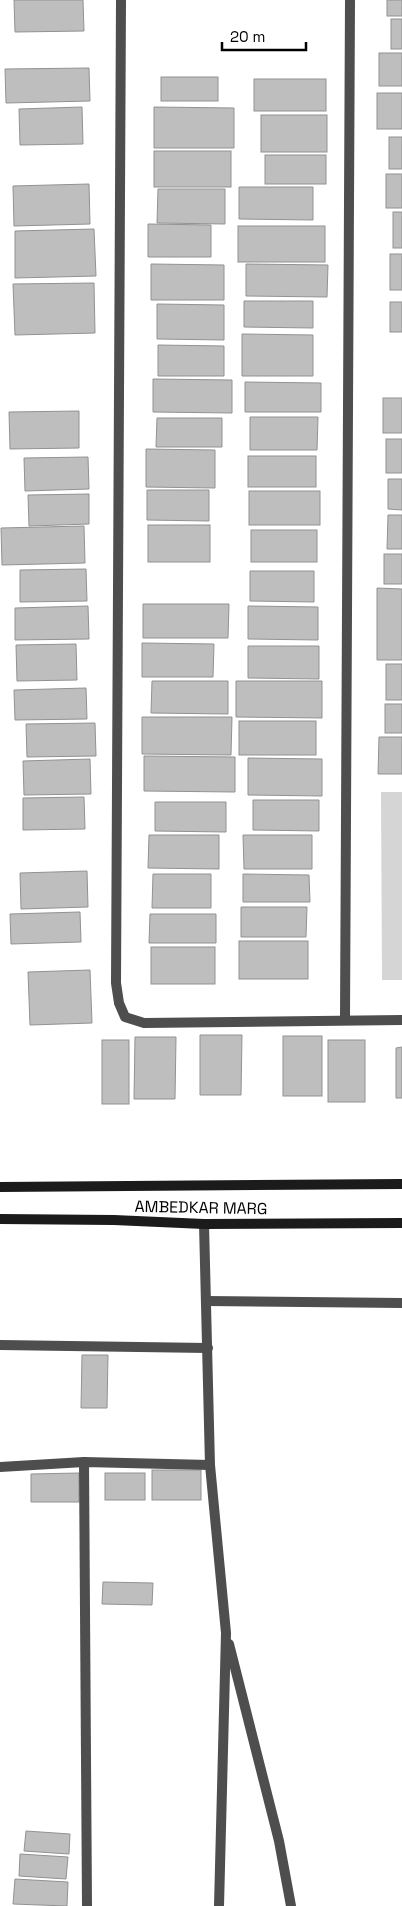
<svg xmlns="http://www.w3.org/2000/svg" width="402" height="1906" font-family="'Space Grotesk',sans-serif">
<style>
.green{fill:#d5d5d5}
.building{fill:#bebebe;stroke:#929292}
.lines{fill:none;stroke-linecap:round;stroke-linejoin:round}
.street{stroke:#4e4e4e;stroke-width:10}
.secondary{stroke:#1b1b1b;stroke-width:10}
.labels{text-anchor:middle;stroke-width:4.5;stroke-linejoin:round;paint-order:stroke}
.street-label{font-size:16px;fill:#000;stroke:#fff}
</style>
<rect width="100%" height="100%" fill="#fff"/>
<polygon class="green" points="381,792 402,792 402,980 382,980"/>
<g class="building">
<polygon points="14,0 83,0 84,31 15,32"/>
<rect x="387" y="0" width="15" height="16"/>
<rect x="391" y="19" width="11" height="30"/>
<rect x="379" y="53" width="23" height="33"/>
<polygon points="89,68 90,101 6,103 5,69"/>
<rect x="161" y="77" width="57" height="24"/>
<rect x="254" y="79" width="72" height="32"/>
<rect x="377" y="93" width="25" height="36"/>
<polygon points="82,107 83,144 20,145 19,109"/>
<polygon points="154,107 234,108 234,148 154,148"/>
<rect x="261" y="115" width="66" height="37"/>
<rect x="389" y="137" width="13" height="32"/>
<rect x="154" y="151" width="77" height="36"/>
<rect x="265" y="155" width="61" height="29"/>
<rect x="386" y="174" width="16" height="34"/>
<polygon points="89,184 90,224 14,226 13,186"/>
<polygon points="239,187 313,187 313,220 239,219"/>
<polygon points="158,189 225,189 225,224 157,223"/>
<rect x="393" y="212" width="9" height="36"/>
<polygon points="148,224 211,225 211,257 148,257"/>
<rect x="238" y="226" width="87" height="36"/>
<polygon points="94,229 96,276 15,278 15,231"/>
<rect x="390" y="254" width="12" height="36"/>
<polygon points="151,264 224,265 224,300 151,300"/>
<polygon points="246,264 328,265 327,297 246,296"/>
<polygon points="94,283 95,333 15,335 13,284"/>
<polygon points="244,301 313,301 313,328 244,327"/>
<rect x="390" y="302" width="12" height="30"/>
<polygon points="157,304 224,305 224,340 157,339"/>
<polygon points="242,334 313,335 313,376 242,376"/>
<polygon points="158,345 224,346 224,376 158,376"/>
<polygon points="153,379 232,380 232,413 153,412"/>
<polygon points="245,382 321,383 321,412 245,412"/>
<rect x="383" y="398" width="19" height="35"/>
<polygon points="79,411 79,448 10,449 9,412"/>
<polygon points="250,417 318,417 317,450 250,450"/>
<polygon points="157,418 222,418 222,447 156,447"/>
<rect x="386" y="439" width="16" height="34"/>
<polygon points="146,449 215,450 215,488 146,487"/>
<rect x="248" y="456" width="68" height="31"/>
<polygon points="88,457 89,489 25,491 24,458"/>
<polygon points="388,479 402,479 402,510 388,509"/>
<polygon points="147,490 209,490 209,521 147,520"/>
<rect x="249" y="491" width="71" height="34"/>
<polygon points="89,494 89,524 29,526 28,495"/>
<polygon points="388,515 402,515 402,549 387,549"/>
<rect x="148" y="525" width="62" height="37"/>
<polygon points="84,526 85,563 2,565 1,528"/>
<rect x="251" y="530" width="66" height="32"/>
<rect x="384" y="554" width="18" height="30"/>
<polygon points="86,569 87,601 20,602 20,570"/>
<polygon points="250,571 314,571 314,602 250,601"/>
<polygon points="377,588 402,589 402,660 377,660"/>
<polygon points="143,604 229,604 228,638 143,638"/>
<polygon points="88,606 89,639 15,640 15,608"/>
<polygon points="248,606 318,607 318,640 248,639"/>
<polygon points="142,643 214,644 213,677 142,677"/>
<polygon points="76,644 77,680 17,681 16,645"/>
<polygon points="248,646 319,646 319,679 248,678"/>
<rect x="386" y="664" width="16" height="36"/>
<polygon points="152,681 228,681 228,714 151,713"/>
<polygon points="236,681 322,681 322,718 236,717"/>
<polygon points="86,688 87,719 15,720 14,690"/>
<rect x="385" y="704" width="17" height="29"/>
<polygon points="142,717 232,717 231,755 142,754"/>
<rect x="239" y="721" width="77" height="34"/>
<polygon points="95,723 96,756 27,757 26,724"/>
<polygon points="379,737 402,737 402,774 378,774"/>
<polygon points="144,756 235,757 235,792 144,791"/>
<polygon points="248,758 322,759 322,796 248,795"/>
<polygon points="90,759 91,794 24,795 23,761"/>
<polygon points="84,797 85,829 23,830 23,798"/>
<polygon points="253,800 319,800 319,831 253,830"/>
<polygon points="155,802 226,802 226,832 155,831"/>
<polygon points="149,835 219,835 219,869 148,868"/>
<polygon points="243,835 312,835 312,869 244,869"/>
<polygon points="87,871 88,907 21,909 20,873"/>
<polygon points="153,874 211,874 211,908 152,908"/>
<polygon points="243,874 309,875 310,902 243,902"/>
<polygon points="241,907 307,907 306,937 241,937"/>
<polygon points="80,912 81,942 11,944 10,914"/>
<polygon points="150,914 216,914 216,943 149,943"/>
<rect x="239" y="941" width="69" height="38"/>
<rect x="151" y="947" width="64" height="37"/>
<polygon points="90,970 92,1023 30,1025 28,972"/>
<polygon points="200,1035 242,1035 241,1095 200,1095"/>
<rect x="283" y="1036" width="39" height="60"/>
<polygon points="135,1037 176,1037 175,1099 134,1099"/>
<rect x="102" y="1040" width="27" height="64"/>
<rect x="328" y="1040" width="37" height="62"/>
<polygon points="402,1047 402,1098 396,1098 396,1048"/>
<polygon points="82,1355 108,1355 107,1408 81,1408"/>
<rect x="152" y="1470" width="49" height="30"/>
<polygon points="79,1473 79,1502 31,1502 31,1474"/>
<rect x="105" y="1473" width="40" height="27"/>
<polygon points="103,1582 153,1583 152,1605 102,1604"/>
<polygon points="26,1831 70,1834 69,1854 24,1851"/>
<polygon points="20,1854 68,1857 66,1879 19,1876"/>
<polygon points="15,1879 68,1882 67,1906 13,1904"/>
</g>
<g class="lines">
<g class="street">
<polyline points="121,0 116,983 119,1003 125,1017 144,1023 402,1020"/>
<polyline points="345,1020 350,0"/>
<polyline points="204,1224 210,1465 226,1633 219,1906"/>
<polyline points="206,1301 402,1303"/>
<polyline points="0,1345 208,1348"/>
<polyline points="84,1462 87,1906"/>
<polyline points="0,1467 84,1462 210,1465"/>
<polyline points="229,1644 279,1841 291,1906"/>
</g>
<g class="secondary">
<polyline points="0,1187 402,1184"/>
<polyline points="0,1219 114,1220 204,1224 402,1223"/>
</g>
</g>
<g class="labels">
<g class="street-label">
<text transform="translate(201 1207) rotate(1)" y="6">AMBEDKAR MARG</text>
</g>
</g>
<path d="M222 42v8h84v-8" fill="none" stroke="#000000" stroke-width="2.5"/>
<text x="230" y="42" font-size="15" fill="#000000" stroke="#ffffff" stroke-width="4" paint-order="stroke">20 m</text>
</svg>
